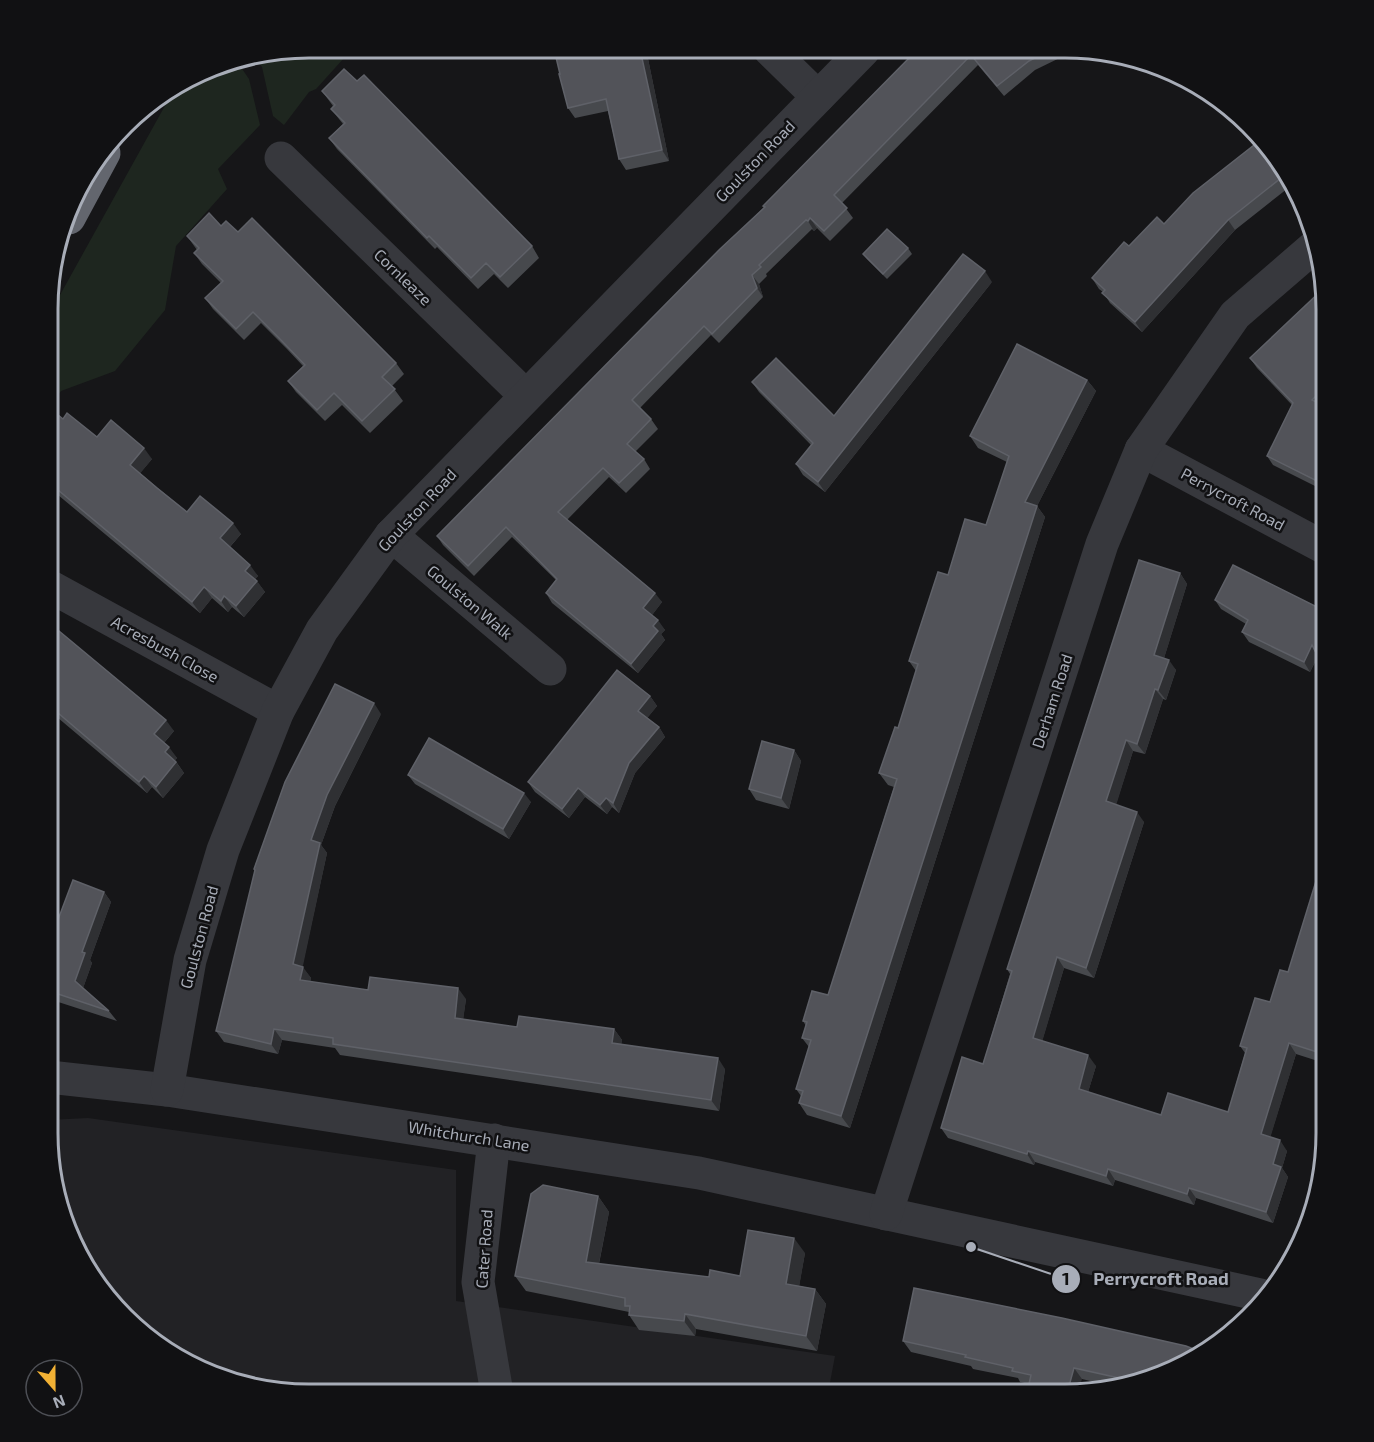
<svg xmlns="http://www.w3.org/2000/svg" width="1374" height="1442" font-family="'Exo 2',sans-serif">
<style>
.built{fill:#222225}
.green{fill:#1e261f}
.lines{fill:none;stroke-linecap:round;stroke-linejoin:round}
.minor{stroke:#37383d;stroke-width:33}
.highway{stroke:#63666e;stroke-width:33}
.wall{fill:#47494d}
.shaded-wall{fill:#2f3033}
.building{fill:#525359;stroke:#5f6168;stroke-width:1.5}
.labels{text-anchor:middle;stroke-width:5;stroke-linejoin:round;paint-order:stroke}
.street-label{font-size:16px;fill:#a8adb8;stroke:#111113}
.rim{fill:none;stroke:#a8adb8;stroke-width:3}
.leader{fill:none;stroke:#a8adb8;stroke-width:2}
.callout-dot{fill:#a8adb8;stroke:#111113;stroke-width:2}
.mark-label{font-size:18px;text-anchor:middle;font-weight:bold;fill:#111}
.callout-label{font-size:18px;text-anchor:middle;font-weight:bold;fill:#a8adb8;stroke:#111113;stroke-width:5;stroke-linejoin:round;paint-order:stroke}
</style>
<rect width="100%" height="100%" fill="#161618"/>
<polygon class="built" points="88,1118 456,1170 456,1301 835,1356 828,1393 293,1393 179,1359 92,1278 62,1217 49,1149 49,1120"/>
<g class="green">
<polygon points="310,48 353,48 316,89 309,92 284,125 273,116 262,67 255,57"/>
<polygon points="236,60 249,79 260,125 218,169 227,189 176,246 165,310 115,371 61,391 52,403 52,357 57,348 55,312 60,295 172,93 225,62"/>
</g>
<g class="lines">
<g class="minor">
<polyline points="769,49 818,97"/>
<polyline points="281,158 526,396"/>
<polyline points="1141,450 1325,548"/>
<polyline points="391,535 550,669"/>
<polyline points="51,587 278,711"/>
<polyline points="49,1077 167,1090 699,1173 1261,1295"/>
<polyline points="167,1090 190,960 223,850 278,711 322,630 391,535 864,50"/>
<polyline points="494,1140 478,1282 497,1393"/>
<polyline points="886,1214 1102,544 1141,450 1235,315 1316,245"/>
</g>
<polyline class="highway" points="69,218 104,153"/>
</g>
<g class="wall">
<polygon points="646,49 669,161 626,170 619,159 608,111 575,118 568,108"/>
<polygon points="917,50 1076,50 1035,70 1004,96 978,65 842,203 853,218 830,241 817,228 814,231 812,229 766,274 767,276 759,284 763,297 719,343 711,335 640,408 651,419 658,429 635,452 644,459 650,469 626,493 609,477 567,520 662,602 652,615 665,630 661,634 665,640 638,673 552,603 546,593 556,580 512,537 474,576 443,545 437,536 764,207"/>
<polygon points="322,91 532,246 539,258 508,288 494,274 478,289 437,247 435,249 337,149 329,138 343,124 331,109 333,106"/>
<polygon points="1282,164 1292,185 1235,230 1142,332 1110,303 1103,292 1099,289 1092,278 1129,246 1164,224"/>
<polygon points="221,226 238,232 396,363 404,374 392,386 403,401 370,433 342,405 325,421 296,392 288,381 303,366 287,349 261,323 244,340 213,309 205,298 221,283 202,264 194,253 197,250 187,236"/>
<polygon points="908,248 912,254 887,279 867,259 863,254"/>
<polygon points="992,282 825,492 803,475 796,464 811,445 759,392 752,382 834,416"/>
<polygon points="1325,293 1325,403 1324,405 1325,406 1325,491 1273,465 1267,456 1292,405 1257,368 1250,358"/>
<polygon points="1087,380 1096,391 1037,506 1045,517 850,1128 807,1115 799,1103 801,1096 796,1089 809,1047 802,1038 806,1026 803,1021 828,995 894,787 888,785 879,773 898,728 916,671 909,661 948,575 986,525 1007,462 978,448 970,436"/>
<polygon points="52,410 63,419 97,437 152,459 140,473 187,512 241,534 230,547 258,576 255,579 265,592 244,617 232,607 228,612 212,598 200,613 52,490"/>
<polygon points="1180,573 1187,584 1164,658 1176,670 1166,700 1163,699 1145,754 1133,751 1116,804 1144,822 1094,978 1064,968 1042,1041 1096,1066 1088,1092 1161,1115 1228,1112 1245,1053 1240,1046 1270,1002 1288,972 1325,852 1325,1060 1324,1063 1296,1054 1270,1137 1287,1151 1282,1168 1288,1177 1273,1223 1196,1198 1194,1205 1115,1180 1113,1186 1035,1162 1034,1165 948,1138 941,1128 983,1064 1010,974 1007,969"/>
<polygon points="1215,600 1318,656 1310,672 1249,642 1242,632 1246,624 1221,609"/>
<polygon points="51,640 174,731 164,743 177,758 175,760 184,773 163,798 152,787 147,793 51,712"/>
<polygon points="650,696 657,706 647,718 659,727 665,737 635,773 619,813 612,807 607,814 585,797 569,818 535,792 528,782"/>
<polygon points="381,714 335,806 321,845 327,853 302,967 311,978 310,982 368,990 466,999 463,1019 517,1027 614,1029 622,1040 621,1044 725,1069 719,1111 340,1055 335,1048 282,1040 278,1054 224,1042 216,1031 255,871 254,869"/>
<polygon points="794,750 801,761 789,809 756,800 749,789"/>
<polygon points="408,775 531,802 509,839 415,784"/>
<polygon points="104,892 111,902 90,960 92,963 83,988 109,1011 117,1021 49,999 50,941"/>
<polygon points="598,1196 609,1212 599,1264 709,1277 740,1276 805,1253 799,1286 815,1289 826,1304 817,1351 696,1329 695,1336 639,1330 629,1315 629,1312 526,1291 515,1276"/>
<polygon points="903,1341 1149,1380 1115,1387 1082,1379 1029,1384 1020,1382 1018,1378 973,1369 971,1366 911,1352"/>
</g>
<g class="shaded-wall">
<polygon points="640,49 646,49 669,161 662,150"/>
<polygon points="810,218 817,228 814,231 808,221"/>
<polygon points="1228,220 1235,230 1142,332 1135,322"/>
<polygon points="985,271 992,282 825,492 818,482"/>
<polygon points="752,275 759,284 763,297 757,288"/>
<polygon points="1087,380 1096,391 1037,506 1045,517 850,1128 841,1116 1025,502"/>
<polygon points="144,448 152,459 138,476 130,465"/>
<polygon points="233,523 241,534 227,550 220,538"/>
<polygon points="250,565 258,576 253,582 245,571"/>
<polygon points="1180,573 1187,584 1162,665 1154,655"/>
<polygon points="257,581 265,592 244,617 236,606"/>
<polygon points="204,587 212,598 200,613 192,602"/>
<polygon points="655,593 662,602 650,618 643,608"/>
<polygon points="224,596 232,607 228,612 221,601"/>
<polygon points="658,620 665,630 661,634 665,640 638,673 631,664 653,626"/>
<polygon points="1312,645 1319,654 1310,672 1304,662"/>
<polygon points="1169,660 1176,670 1166,700 1158,690"/>
<polygon points="1155,689 1163,699 1145,754 1137,744"/>
<polygon points="650,696 657,706 645,721 638,711"/>
<polygon points="374,703 381,714 335,806 321,845 327,853 301,975 293,964 311,840 327,795"/>
<polygon points="166,720 174,731 162,745 154,734"/>
<polygon points="659,727 665,737 635,773 619,813 613,803 629,763"/>
<polygon points="1126,740 1133,751 1114,812 1106,801"/>
<polygon points="169,747 177,758 172,763 165,752"/>
<polygon points="794,750 801,761 789,809 781,798"/>
<polygon points="176,762 184,773 163,798 156,787"/>
<polygon points="144,776 152,787 147,793 139,782"/>
<polygon points="578,788 585,797 569,818 562,809"/>
<polygon points="524,793 531,802 509,839 503,829"/>
<polygon points="606,798 612,807 607,814 600,805"/>
<polygon points="1137,812 1144,822 1094,978 1086,968"/>
<polygon points="104,892 111,902 90,960 92,963 82,991 75,981 82,952"/>
<polygon points="1057,957 1064,968 1040,1049 1033,1038"/>
<polygon points="303,967 311,978 308,991 300,980"/>
<polygon points="458,988 466,999 462,1029 455,1018"/>
<polygon points="1325,1026 1325,1060 1324,1063 1317,1052"/>
<polygon points="274,1029 282,1040 278,1054 271,1044"/>
<polygon points="614,1029 622,1040 620,1054 612,1043"/>
<polygon points="1289,1043 1296,1054 1268,1145 1261,1134"/>
<polygon points="1088,1055 1096,1066 1086,1099 1079,1089"/>
<polygon points="718,1058 725,1069 719,1111 711,1100"/>
<polygon points="1280,1140 1287,1151 1282,1168 1288,1177 1273,1223 1266,1212 1273,1164"/>
<polygon points="1028,1151 1035,1162 1034,1165 1027,1154"/>
<polygon points="1108,1169 1115,1180 1113,1186 1106,1176"/>
<polygon points="1189,1188 1196,1198 1194,1205 1187,1194"/>
<polygon points="598,1196 609,1212 596,1278 586,1262"/>
<polygon points="794,1238 805,1253 797,1299 786,1284"/>
<polygon points="815,1289 826,1304 817,1351 806,1336"/>
<polygon points="685,1314 696,1329 695,1336 684,1321"/>
<polygon points="1074,1368 1082,1379 1078,1393 1067,1393"/>
</g>
<g class="building">
<polygon points="554,49 640,49 662,150 619,159 606,99 568,108 559,74 560,74"/>
<polygon points="917,50 1050,50 1029,61 997,86 971,55 834,195 847,208 824,231 810,218 808,221 806,220 759,265 761,267 752,275 757,288 712,334 704,326 632,400 651,419 627,444 644,459 619,483 603,468 558,512 655,593 643,608 658,620 653,626 658,631 631,664 546,593 557,579 506,527 468,566 437,536 720,249 765,207 763,206"/>
<polygon points="344,69 357,81 364,75 532,246 500,277 486,263 471,278 429,236 427,238 329,138 345,123 331,109 335,105 322,91"/>
<polygon points="1258,142 1282,164 1286,174 1228,220 1135,322 1102,293 1105,290 1092,278 1124,242 1129,246 1157,217 1164,224 1193,193"/>
<polygon points="209,213 221,226 226,221 238,232 252,218 396,363 382,377 395,389 362,421 334,393 317,410 288,381 305,365 279,338 253,312 236,329 205,298 223,281 194,253 199,248 187,236"/>
<polygon points="887,229 908,248 883,274 863,254"/>
<polygon points="963,254 985,271 818,482 796,464 813,443 752,382 776,358 834,416"/>
<polygon points="1324,288 1325,293 1325,387 1312,400 1325,406 1325,485 1267,456 1293,403 1250,358"/>
<polygon points="1017,344 1087,380 1025,502 1037,506 841,1116 799,1103 803,1091 796,1089 811,1040 802,1038 807,1022 803,1021 812,991 828,995 897,779 879,773 895,727 898,728 918,664 909,661 938,572 948,575 965,519 986,525 1009,456 970,436"/>
<polygon points="52,410 63,419 67,413 97,437 111,420 144,448 130,465 157,488 187,512 200,496 233,523 220,538 250,565 245,571 257,581 236,606 224,596 221,601 204,587 192,602 52,485 52,463 53,462 52,461"/>
<polygon points="1139,560 1180,573 1154,655 1169,660 1158,690 1155,689 1137,744 1126,740 1106,801 1137,812 1086,968 1057,957 1033,1038 1088,1055 1079,1089 1161,1115 1168,1093 1228,1112 1247,1048 1240,1046 1255,998 1270,1002 1280,970 1288,972 1325,852 1325,1026 1317,1052 1289,1043 1261,1134 1280,1140 1273,1164 1281,1167 1266,1212 1189,1188 1187,1194 1108,1169 1106,1176 1028,1151 1027,1154 941,1128 962,1057 983,1064 1012,971 1007,969"/>
<polygon points="1233,565 1325,611 1325,671 1312,645 1304,662 1242,632 1248,620 1215,600"/>
<polygon points="59,631 166,720 154,734 169,747 165,752 176,762 156,787 144,776 139,782 51,707 51,640"/>
<polygon points="617,670 650,696 638,711 659,727 629,763 613,803 606,798 600,805 578,788 562,809 528,782"/>
<polygon points="335,684 374,703 327,795 311,840 320,843 293,964 303,967 300,980 368,990 370,977 458,988 455,1018 517,1027 519,1016 614,1029 612,1043 718,1058 711,1100 333,1044 333,1038 274,1029 271,1044 216,1031 255,870 254,869 285,782"/>
<polygon points="429,738 524,793 503,829 408,775"/>
<polygon points="762,741 794,750 781,798 749,789"/>
<polygon points="73,880 104,892 82,952 85,953 75,981 109,1011 49,991 50,941"/>
<polygon points="543,1185 598,1196 586,1262 709,1277 710,1270 740,1276 748,1230 794,1238 786,1284 815,1289 806,1336 685,1314 684,1321 629,1315 630,1306 625,1306 625,1298 515,1276 531,1194"/>
<polygon points="914,1288 1062,1318 1186,1346 1204,1353 1149,1380 1137,1382 1074,1368 1067,1393 1027,1393 1031,1375 1012,1371 1013,1368 965,1357 966,1355 903,1341"/>
</g>
<g class="labels">
<g class="street-label">
<text transform="translate(755 161) rotate(-46)" y="6">Goulston Road</text>
<text transform="translate(403 277) rotate(44)" y="6">Cornleaze</text>
<text transform="translate(1233 499) rotate(28)" y="6">Perrycroft Road</text>
<text transform="translate(417 510) rotate(-47)" y="6">Goulston Road</text>
<text transform="translate(470 602) rotate(40)" y="6">Goulston Walk</text>
<text transform="translate(165 649) rotate(29)" y="6">Acresbush Close</text>
<text transform="translate(1052 701) rotate(-72)" y="6">Derham Road</text>
<text transform="translate(199 937) rotate(-75)" y="6">Goulston Road</text>
<text transform="translate(469 1136) rotate(9)" y="6">Whitchurch Lane</text>
<text transform="translate(484 1249) rotate(-86)" y="6">Cater Road</text>
</g>
</g>
<path d="M0 0H1374V1442H0ZM309 58H1065A251 251 0 0 1 1316 309V1133A251 251 0 0 1 1065 1384H309A251 251 0 0 1 58 1133V309A251 251 0 0 1 309 58Z" fill="#111113" fill-rule="evenodd"/>
<path class="rim" d="M309 58H1065A251 251 0 0 1 1316 309V1133A251 251 0 0 1 1065 1384H309A251 251 0 0 1 58 1133V309A251 251 0 0 1 309 58Z"/>
<path class="leader" d="M971 1247L1066 1279"/>
<g class="callout-dot">
<circle cx="971" cy="1247" r="6"/>
<circle cx="1066" cy="1279" r="15"/>
</g>
<g class="mark-label">
<text x="1066" y="1285">1</text>
</g>
<g class="callout-label">
<text x="1161" y="1285">Perrycroft Road</text>
</g>
<g transform="translate(54 1388) rotate(159)"><circle r="28" fill="#111113" stroke="#4d4f55" stroke-width="1.5"/>
<path d="M0-4.5L10 22L0 15L-10 22Z" fill="#f2b134"/>
<text y="-9" font-size="16" font-weight="bold" text-anchor="middle" fill="#a8adb8">N</text>
</g>
</svg>
